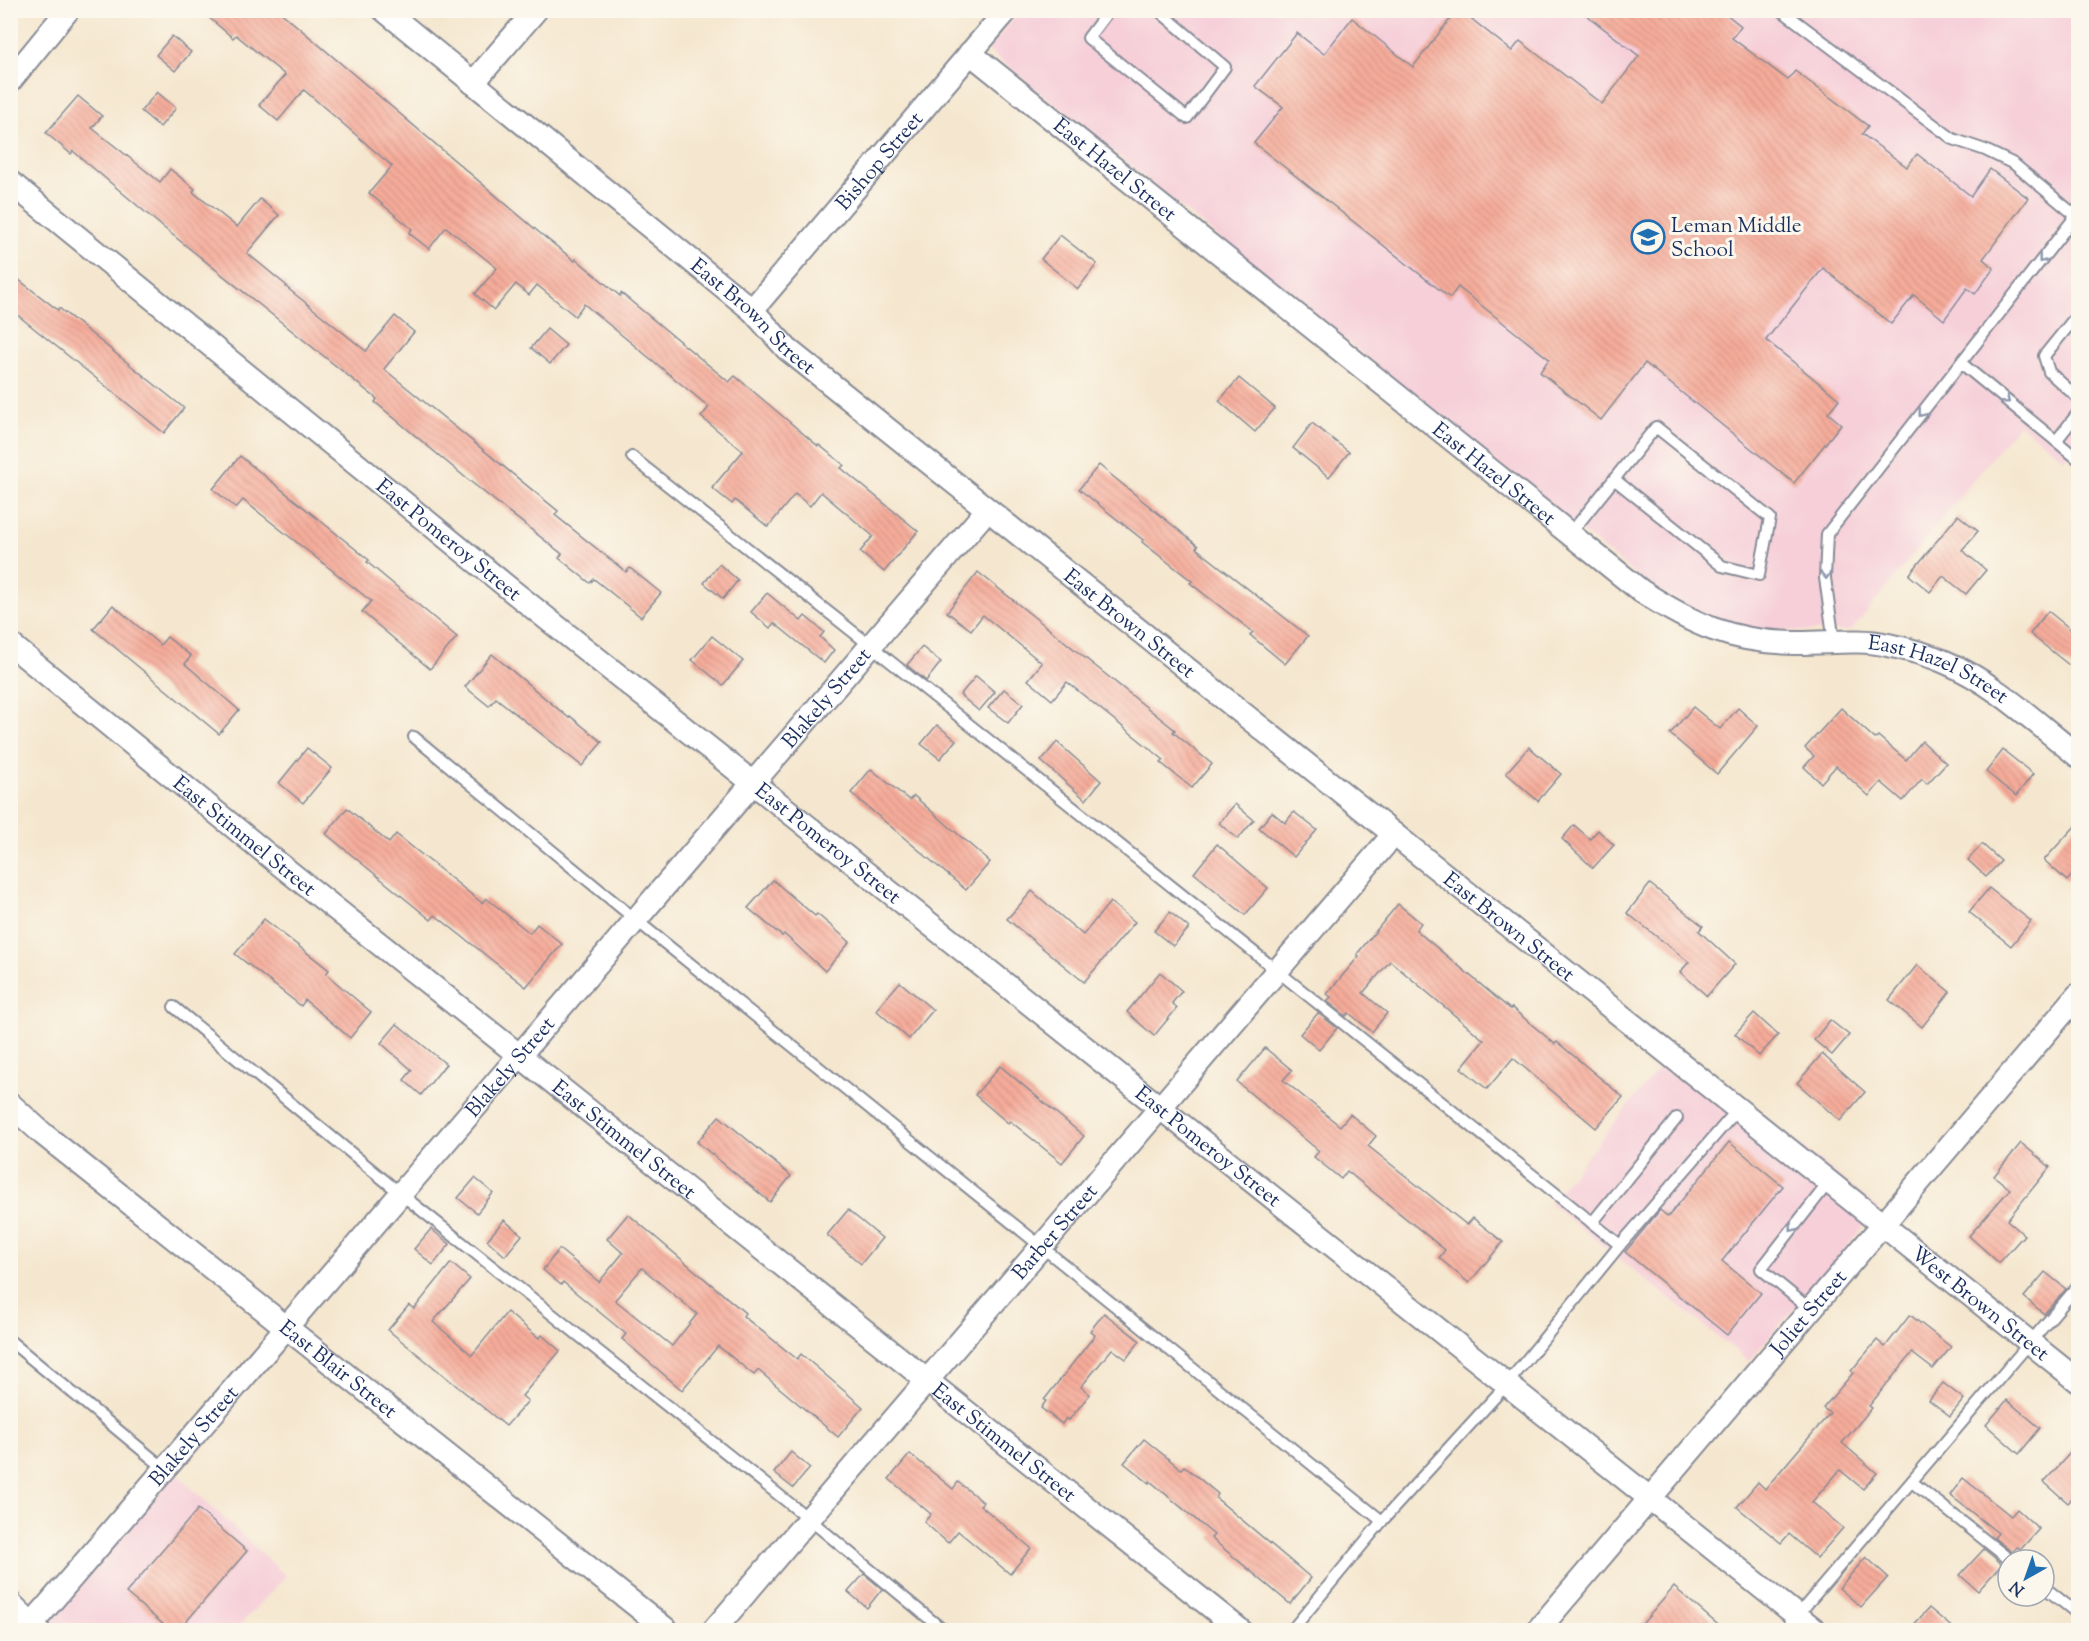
<svg xmlns="http://www.w3.org/2000/svg" width="2089" height="1641" font-family="'Sorts Mill Goudy',serif">
<style>
.built{fill:#f6cfd9}
.building{fill:url(#building-back-hatch);fill-rule:evenodd}
.lines{fill:none;stroke-linecap:round;stroke-linejoin:round}
.lane-casing{stroke:#888b96;stroke-width:14}
.street-casing{stroke:#888b96;stroke-width:26}
.lane{stroke:#fff;stroke-width:10}
.street{stroke:#fff;stroke-width:22}
.oneway{stroke:#8d97ae}
.labels{text-anchor:middle;stroke-width:6;stroke-linejoin:round;paint-order:stroke}
.street-label{font-size:21px;fill:#1b2f5e;stroke:#fbf7ec}
.poi-label{font-size:21px;fill:#1b2f5e;stroke:#fbf7ec;text-anchor:start}
</style>
<defs>
<pattern id="building-back-hatch" width="6" height="6" patternUnits="userSpaceOnUse" patternTransform="scale(1.5)"><rect width="6" height="6" fill="#f6ac9a"/><path d="M-1 5l2 2M0 0l6 6M5-1l2 2" fill="none" stroke="#d29487"/></pattern>
</defs>
<rect width="100%" height="100%" fill="#fbf7ec"/>
<filter id="ink" filterUnits="userSpaceOnUse"><feTurbulence type="fractalNoise" baseFrequency=".0167" numOctaves="2"/><feDisplacementMap in="SourceGraphic" scale="12" xChannelSelector="R" yChannelSelector="G"/><feConvolveMatrix kernelMatrix="1 2 1 2 8 2 1 2 1" color-interpolation-filters="sRGB"/></filter>
<filter id="wash" filterUnits="userSpaceOnUse"><feTurbulence type="fractalNoise" baseFrequency=".008" numOctaves="4" result="noise"/><feDisplacementMap in="SourceGraphic" scale="24" xChannelSelector="R" yChannelSelector="G"/><feGaussianBlur stdDeviation="1.35" result="paint"/><feColorMatrix in="noise" values="0 0 0 0 0 0 0 0 0 0 0 0 0 0 0 0 0 1.4 0 .05"/><feComposite in="paint" operator="in"/></filter>
<g filter="url(#wash)">
<rect width="100%" height="100%" fill="#f5e7cf"/>
<g class="built">
<polygon points="1021,10 2078,11 2078,441 2064,459 2019,424 1851,631 1762,631 1704,617 1644,582 987,50"/>
<polygon points="1677,1046 1879,1209 1749,1361 1549,1203"/>
<polygon points="172,1470 286,1576 235,1630 47,1630 39,1623"/>
</g>
<g id="blocks">
<g class="building">
<polygon points="200,10 278,10 541,234 575,261 576,259 620,296 621,293 729,382 735,376 818,446 819,445 844,465 841,468 918,531 884,572 860,552 873,536 821,492 810,506 795,494 768,527 735,500 732,504 712,488 743,451 701,417 709,407 584,304 575,316 537,285 529,295 516,284 494,310 475,294 497,268 446,227 429,249 409,233 412,229 369,193 392,166 304,90 278,121 259,105 285,75 236,35 233,38"/>
<polygon points="1457,10 1460,10 1512,51 1520,41 1602,104 1639,56 1580,10 1721,10 1741,26 1732,38 1788,80 1795,71 1868,126 1862,134 1907,167 1917,154 1971,196 1990,169 2028,198 1983,259 1994,268 1975,294 1967,288 1944,320 1914,295 1891,324 1823,268 1766,340 1839,399 1828,413 1841,424 1794,483 1645,363 1601,420 1540,372 1549,359 1458,287 1450,298 1254,143 1283,107 1255,86 1297,33 1324,54 1352,18 1413,67"/>
<polygon points="172,36 191,52 175,71 156,55"/>
<polygon points="157,92 176,108 160,127 141,111"/>
<polygon points="78,96 102,116 92,128 160,182 170,169 195,189 193,192 237,227 260,199 279,215 247,253 287,286 286,287 366,351 395,316 414,332 384,369 558,511 555,515 626,572 630,568 661,593 641,617 594,579 590,583 559,558 562,554 466,478 375,402 377,399 164,228 73,151 71,154 46,133"/>
<polygon points="1060,235 1097,264 1078,289 1041,259"/>
<polygon points="10,273 58,310 59,308 184,408 164,433 10,309"/>
<polygon points="547,329 566,345 550,364 531,348"/>
<polygon points="1239,378 1275,408 1255,432 1219,401"/>
<polygon points="1312,423 1349,452 1329,477 1293,448"/>
<polygon points="240,456 369,560 367,562 457,637 430,669 362,612 371,601 243,500 236,508 213,489"/>
<polygon points="1099,465 1198,546 1196,548 1308,636 1285,664 1250,635 1253,632 1190,583 1192,581 1142,542 1143,540 1079,489"/>
<polygon points="1958,515 1978,531 1962,550 1986,570 1966,594 1943,576 1930,592 1909,575"/>
<polygon points="719,564 738,580 723,599 704,583"/>
<polygon points="978,572 1175,730 1173,732 1212,764 1192,788 1161,763 1164,760 1067,682 1052,700 1028,680 1042,663 983,615 971,630 947,612"/>
<polygon points="767,593 801,621 805,616 824,632 820,637 834,650 824,663 774,623 770,628 751,612"/>
<polygon points="113,605 160,645 167,637 191,656 185,664 239,710 219,734 93,629"/>
<polygon points="2048,611 2079,636 2079,673 2030,634"/>
<polygon points="712,636 743,661 723,685 692,660"/>
<polygon points="922,647 941,662 926,681 907,665"/>
<polygon points="492,654 569,718 570,716 602,742 582,766 496,698 489,706 465,687"/>
<polygon points="976,676 995,692 979,711 960,695"/>
<polygon points="1004,689 1023,704 1008,723 988,708"/>
<polygon points="1693,707 1720,729 1738,708 1758,726 1717,774 1670,734"/>
<polygon points="1841,708 1875,739 1878,736 1906,760 1922,741 1946,763 1927,784 1922,779 1903,801 1881,782 1869,796 1836,766 1821,783 1804,767 1814,756 1805,748"/>
<polygon points="937,725 956,740 940,759 921,744"/>
<polygon points="1057,742 1101,781 1086,800 1041,761"/>
<polygon points="1529,747 1561,774 1538,801 1506,773"/>
<polygon points="307,748 332,768 303,803 279,783"/>
<polygon points="2003,750 2033,774 2016,796 1986,772"/>
<polygon points="871,769 909,800 914,796 990,862 966,890 851,793"/>
<polygon points="1235,804 1254,820 1238,839 1219,823"/>
<polygon points="347,808 389,843 396,834 482,903 486,898 530,933 537,924 562,944 526,987 435,915 431,920 326,834"/>
<polygon points="1272,812 1285,823 1294,812 1317,830 1294,857 1259,828"/>
<polygon points="2079,822 2079,868 2067,881 2044,860"/>
<polygon points="1574,825 1590,839 1598,830 1614,845 1593,868 1562,839"/>
<polygon points="1217,844 1268,888 1245,915 1194,873"/>
<polygon points="1982,844 2001,861 1986,877 1968,860"/>
<polygon points="773,880 815,916 817,914 850,942 825,971 784,934 782,936 748,908"/>
<polygon points="1650,884 1703,926 1699,931 1735,964 1707,996 1680,972 1689,962 1627,913"/>
<polygon points="1989,888 2031,921 2011,946 1969,912"/>
<polygon points="1032,891 1083,935 1110,902 1135,922 1084,982 1007,919"/>
<polygon points="1398,904 1421,923 1416,930 1510,1009 1512,1008 1555,1044 1557,1042 1623,1097 1596,1128 1513,1058 1487,1089 1461,1068 1484,1040 1390,961 1363,993 1387,1013 1372,1032 1349,1013 1346,1016 1327,1001 1331,997 1327,994 1359,956 1357,954"/>
<polygon points="1170,912 1189,928 1173,946 1154,931"/>
<polygon points="264,919 329,970 326,974 371,1012 350,1038 305,1000 301,1006 235,954"/>
<polygon points="1917,965 1950,992 1922,1027 1889,1000"/>
<polygon points="1160,972 1182,991 1172,1003 1177,1008 1154,1036 1127,1012"/>
<polygon points="900,982 933,1010 909,1039 876,1010"/>
<polygon points="1318,1013 1337,1028 1319,1050 1300,1034"/>
<polygon points="1754,1013 1778,1035 1759,1056 1735,1034"/>
<polygon points="1830,1020 1849,1035 1832,1055 1814,1040"/>
<polygon points="397,1024 446,1064 421,1095 404,1080 412,1070 381,1043"/>
<polygon points="1265,1048 1292,1070 1283,1080 1340,1126 1350,1114 1376,1136 1368,1146 1467,1225 1473,1218 1503,1242 1469,1283 1439,1258 1445,1250 1347,1171 1341,1179 1314,1157 1319,1151 1237,1082"/>
<polygon points="1822,1054 1865,1092 1840,1121 1797,1083"/>
<polygon points="1000,1066 1084,1136 1062,1163 1010,1121 1008,1123 975,1095"/>
<polygon points="719,1116 791,1176 770,1202 697,1142"/>
<polygon points="1729,1142 1783,1186 1722,1261 1761,1293 1727,1335 1625,1252 1660,1210 1668,1217"/>
<polygon points="2021,1143 2050,1167 2007,1220 2024,1235 1999,1263 1969,1236 2010,1189 1994,1176"/>
<polygon points="475,1178 493,1193 477,1213 458,1198"/>
<polygon points="848,1210 882,1238 861,1264 827,1235"/>
<path d="M628 1214 745 1313 743 1316 797 1359 801 1354 863 1407 838 1437 758 1370 754 1375 718 1346 682 1390 622 1339 626 1334 563 1282 561 1285 543 1270 559 1249 599 1282 623 1253 607 1239ZM642 1268 697 1314 672 1346 615 1300Z"/>
<polygon points="504,1220 522,1235 505,1256 487,1240"/>
<polygon points="431,1229 450,1244 433,1265 414,1249"/>
<polygon points="451,1263 470,1279 433,1322 472,1355 507,1312 539,1338 542,1335 560,1351 522,1396 528,1401 506,1426 388,1330 409,1305 414,1309"/>
<polygon points="2045,1272 2066,1289 2044,1314 2024,1297"/>
<polygon points="1104,1313 1140,1341 1126,1359 1112,1349 1081,1387 1090,1394 1069,1420 1066,1418 1062,1424 1041,1408 1046,1401 1044,1400 1095,1335 1090,1331"/>
<polygon points="1910,1315 1951,1347 1933,1369 1912,1353 1869,1406 1872,1408 1842,1443 1877,1473 1863,1489 1840,1470 1812,1502 1843,1528 1817,1558 1789,1534 1781,1543 1737,1507 1758,1482 1765,1489 1830,1413 1823,1408 1853,1373 1851,1371 1877,1340 1885,1347"/>
<polygon points="1943,1383 1964,1399 1950,1416 1929,1400"/>
<polygon points="2007,1400 2040,1428 2019,1454 1986,1425"/>
<polygon points="1144,1439 1181,1469 1184,1466 1218,1494 1216,1498 1311,1578 1290,1604 1211,1538 1214,1535 1150,1481 1149,1483 1124,1463"/>
<polygon points="2079,1443 2079,1491 2068,1503 2044,1482"/>
<polygon points="791,1452 810,1468 793,1488 774,1473"/>
<polygon points="910,1454 953,1489 958,1482 983,1502 980,1505 1031,1548 1010,1574 958,1531 948,1543 924,1522 931,1514 889,1479"/>
<polygon points="1963,1478 2011,1516 2017,1509 2039,1529 2021,1549 2017,1547 2012,1552 1994,1538 1998,1533 1950,1495"/>
<polygon points="198,1509 247,1551 179,1630 170,1630 126,1593"/>
<polygon points="1984,1549 2002,1564 1978,1591 1960,1575"/>
<polygon points="1866,1557 1888,1577 1861,1607 1839,1588"/>
<polygon points="864,1574 882,1589 867,1608 848,1592"/>
<polygon points="1674,1587 1724,1630 1637,1630"/>
<polygon points="1929,1608 1955,1630 1909,1630"/>
</g>
</g>
</g>
<g filter="url(#ink)">
<use href="#blocks" fill-opacity="0" stroke="#888b96" stroke-width="1.5"/>
<g class="lines">
<g class="lane-casing">
<g id="lane">
<polyline points="1109,10 1088,38 1187,118 1225,67 1158,10"/>
<polyline points="1781,10 1953,139 1985,150 2014,164 2076,216"/>
<polyline points="2078,314 2044,356 2049,372 2078,398"/>
<polyline points="1961,363 2078,459"/>
<polyline points="2056,441 2078,413"/>
<polyline points="632,457 871,646 1620,1245"/>
<polyline points="1570,534 1656,427 1770,518 1759,575 1722,566 1614,479"/>
<polyline points="1834,642 1825,578 1827,534 2078,213"/>
<polyline points="414,737 636,920 1382,1521"/>
<polyline points="174,1007 401,1194 809,1519 943,1630"/>
<polyline points="1592,1223 1677,1118"/>
<polyline points="1811,1310 1761,1269 1829,1182"/>
<polyline points="10,1341 165,1469"/>
<polyline points="1912,1482 2010,1560"/>
<polyline points="2044,1587 2078,1614"/>
<polyline points="1292,1630 1382,1521 1507,1384 1620,1245 1738,1109"/>
<polyline points="1785,1630 2078,1286"/>
</g>
</g>
<g class="street-casing">
<g id="street">
<path id="s1" d="M384 10 752 310 787 349 2078 1381"/>
<path id="s2" d="M970 53 1641 591C1692 624 1731 642 1793 643 1825 644 1857 638 1888 645 1907 649 1927 654 1945 662 1995 683 2036 723 2078 756"/>
<polyline points="10,81 68,10"/>
<polyline points="473,83 536,10"/>
<path id="s3" d="M10 182 511 590 1815 1630"/>
<path id="s4" d="M752 310 1007 10"/>
<path id="s5" d="M10 644 278 863 1240 1630"/>
<path id="s6" d="M10 1104 43 1134 667 1630"/>
<polyline points="10,1603 38,1630"/>
<path id="s7" d="M32 1624 987 510"/>
<path id="s8" d="M714 1630 1394 834"/>
<path id="s9" d="M1538 1630 2078 995"/>
</g>
</g>
<use href="#lane" class="lane"/>
<use href="#street" class="street"/>
</g>
<defs><path id="oneway-chevron" d="M-2-3.5L2.5 0L-2 3.5" fill="none" stroke-width="1.6" stroke-linecap="round" stroke-linejoin="round" transform="scale(1.5)"/></defs>
<g class="oneway">
<use href="#oneway-chevron" transform="translate(2042 259) rotate(128)"/>
<use href="#oneway-chevron" transform="translate(2006 400) rotate(39)"/>
<use href="#oneway-chevron" transform="translate(1922 413) rotate(128)"/>
<use href="#oneway-chevron" transform="translate(1826 575) rotate(88)"/>
<use href="#oneway-chevron" transform="translate(1793 1228) rotate(128)"/>
</g>
</g>
<defs>
<g id="school-ring" transform="scale(1.725)"><circle r="9.5" fill="#fbf7ec" stroke="#1f6fb2" stroke-width="1.5"/><path d="M0-5L7-2L0 1L-7-2ZM-4 1L0 2.5L4 1V4Q0 6-4 4Z" fill="#1f6fb2"/></g>
</defs>
<g fill-rule="evenodd">
<use href="#school-ring" x="1648" y="237"/>
</g>
<g class="labels">
<g class="street-label">
<text dy="7" stroke="none"><textPath href="#s4" startOffset="196">Bishop Street</textPath></text>
<text dy="7" stroke="none"><textPath href="#s2" startOffset="186">East Hazel Street</textPath></text>
<text dy="7" stroke="none"><textPath href="#s1" startOffset="480">East Brown Street</textPath></text>
<text dy="7" stroke="none"><textPath href="#s2" startOffset="672">East Hazel Street</textPath></text>
<text dy="7" stroke="none"><textPath href="#s3" startOffset="566">East Pomeroy Street</textPath></text>
<text dy="7" stroke="none"><textPath href="#s1" startOffset="966">East Brown Street</textPath></text>
<text dy="7" stroke="none"><textPath href="#s2" startOffset="1174">East Hazel Street</textPath></text>
<text dy="7" stroke="none"><textPath href="#s7" startOffset="1220">Blakely Street</textPath></text>
<text dy="7" stroke="none"><textPath href="#s5" startOffset="303">East Stimmel Street</textPath></text>
<text dy="7" stroke="none"><textPath href="#s3" startOffset="1052">East Pomeroy Street</textPath></text>
<text dy="7" stroke="none"><textPath href="#s1" startOffset="1452">East Brown Street</textPath></text>
<text dy="7" stroke="none"><textPath href="#s7" startOffset="734">Blakely Street</textPath></text>
<text dy="7" stroke="none"><textPath href="#s5" startOffset="789">East Stimmel Street</textPath></text>
<text dy="7" stroke="none"><textPath href="#s3" startOffset="1538">East Pomeroy Street</textPath></text>
<text dy="7" stroke="none"><textPath href="#s8" startOffset="524">Barber Street</textPath></text>
<text dy="7" stroke="none"><textPath href="#s1" startOffset="2055">West Brown Street</textPath></text>
<text dy="7" stroke="none"><textPath href="#s9" startOffset="417">Joliet Street</textPath></text>
<text dy="7" stroke="none"><textPath href="#s6" startOffset="422">East Blair Street</textPath></text>
<text dy="7" stroke="none"><textPath href="#s7" startOffset="248">Blakely Street</textPath></text>
<text dy="7" stroke="none"><textPath href="#s5" startOffset="1275">East Stimmel Street</textPath></text>
</g>
<g class="poi-label">
<text x="1671" y="232">Leman Middle<tspan x="1671" dy="24">School</tspan></text>
</g>
</g>
<rect width="2089" height="1641" fill="none" stroke="#fbf7ec" stroke-width="36"/>
<g transform="translate(2026 1578) rotate(220)"><circle r="28" fill="#fbf7ec" stroke="#a1a7b3" stroke-width="1.5"/>
<path d="M0-4.5L10 22L0 15L-10 22Z" fill="#1f6fb2"/>
<text y="-9" font-size="16" font-weight="bold" text-anchor="middle" fill="#1b2f5e">N</text>
</g>
</svg>
